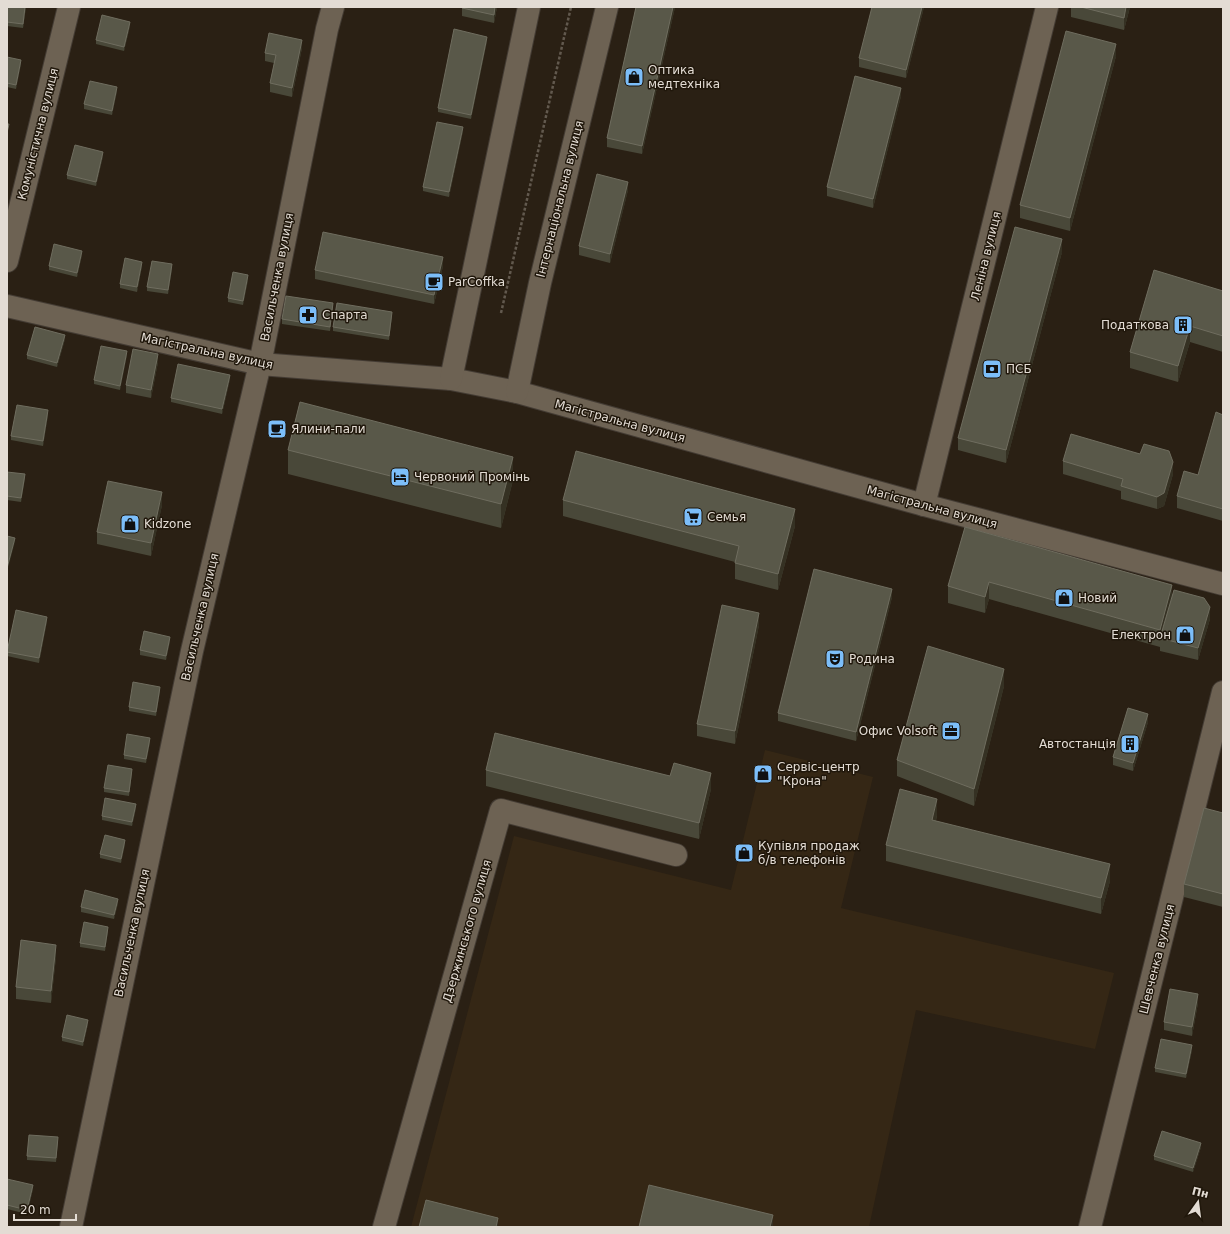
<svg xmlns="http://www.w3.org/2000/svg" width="1230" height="1234" font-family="'DejaVu Sans',sans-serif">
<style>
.built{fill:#352715}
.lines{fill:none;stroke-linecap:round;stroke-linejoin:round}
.minor-casing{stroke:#443c34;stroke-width:24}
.path{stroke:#62594e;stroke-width:2.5;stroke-dasharray:3 2;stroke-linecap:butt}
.minor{stroke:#6d6253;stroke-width:22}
.wall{fill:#494839}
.shaded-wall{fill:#353123}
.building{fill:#595849;stroke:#6f6d5f}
.labels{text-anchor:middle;stroke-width:3;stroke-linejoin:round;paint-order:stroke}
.poi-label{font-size:12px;fill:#e3dcd4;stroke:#20170b;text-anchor:start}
.street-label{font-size:12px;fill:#e3dcd4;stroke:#20170b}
</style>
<rect width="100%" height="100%" fill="#2a2014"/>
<polygon class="built" points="765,750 873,777 841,908 1114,973 1095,1049 916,1010 869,1227 411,1227 514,836 731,890"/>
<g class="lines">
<g class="minor-casing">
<g id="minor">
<polyline points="7,261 69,7"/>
<polyline points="7,306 260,364 451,379 517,392 924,505 1223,584"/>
<polyline points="451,379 529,7"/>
<polyline points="517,392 540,283 607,7"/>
<polyline points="924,505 1047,7"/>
<polyline points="71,1227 192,651 260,364 327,29 333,7"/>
<polyline points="384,1227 501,810 676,855"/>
<polyline points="1090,1227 1223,692"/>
</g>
</g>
<polyline class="path" points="501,313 571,7"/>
<use href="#minor" class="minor"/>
</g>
<g class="wall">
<polygon points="7,7 26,7 23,28 7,26"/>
<polygon points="462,7 497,7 494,23 462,16"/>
<polygon points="636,7 675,7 642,154 607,147 607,138"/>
<polygon points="924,7 906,78 859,67 859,58"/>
<polygon points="1071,7 1130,7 1124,30 1071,17"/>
<polygon points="130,26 124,51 96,44 96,40"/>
<polygon points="487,41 471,119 438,112 438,108"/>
<polygon points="302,48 292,97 270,92 270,83 274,63 265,61 265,53"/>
<polygon points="1116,56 1070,231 1020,218 1020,205"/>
<polygon points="7,57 21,64 16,89 7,87"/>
<polygon points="117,91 112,115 84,109 84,104"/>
<polygon points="901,96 873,208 827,196 827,187"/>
<polygon points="463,131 449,197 423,191 423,187"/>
<polygon points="103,156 96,186 67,179 67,175"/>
<polygon points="628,190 610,263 579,255 579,246"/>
<polygon points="1062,252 1006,463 958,450 958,438"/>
<polygon points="82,255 77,277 49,270 49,266"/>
<polygon points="142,266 137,292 120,288 120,284"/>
<polygon points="443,266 434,304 315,279 315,270"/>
<polygon points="172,269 168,294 147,291 147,287"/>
<polygon points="248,280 243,305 228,302 228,298"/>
<polygon points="1223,291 1223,352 1190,342 1178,382 1130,368 1130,352"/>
<polygon points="333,307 330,331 282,324 282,319"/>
<polygon points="392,316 389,340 333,331 333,327"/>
<polygon points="65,339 57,367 27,359 27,355"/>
<polygon points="127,355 120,390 94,384 94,380"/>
<polygon points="158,362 151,398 126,393 126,385"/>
<polygon points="230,379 222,414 171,402 171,398"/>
<polygon points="48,415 43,446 11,440 11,436"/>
<polygon points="1223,415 1223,521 1177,508 1177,496 1198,475"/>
<polygon points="288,450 513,480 501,528 288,474"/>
<polygon points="1063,461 1173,474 1164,506 1157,509 1121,499 1121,491 1063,474"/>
<polygon points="7,472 25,478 21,502 7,500"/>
<polygon points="563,500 795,526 778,590 735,579 735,562 563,516"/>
<polygon points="162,505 151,556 97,544 97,532"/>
<polygon points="965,527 1172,594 1210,619 1198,660 1160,651 1160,645 1160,647 989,599 985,613 948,603 948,586"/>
<polygon points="892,597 856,741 778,721 778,713"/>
<polygon points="47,621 39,663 7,656 7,652"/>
<polygon points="759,625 735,744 697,736 697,724"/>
<polygon points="170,641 166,660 140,655 140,650"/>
<polygon points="1004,686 974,806 897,776 897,760"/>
<polygon points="160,691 156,716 129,711 129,707"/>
<polygon points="1148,722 1133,771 1113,765 1113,757"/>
<polygon points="150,742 146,763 124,759 124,755"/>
<polygon points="486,770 670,776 711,789 699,839 486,786"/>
<polygon points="132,773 129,796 104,792 104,788"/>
<polygon points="136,808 132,826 102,820 102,816"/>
<polygon points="1223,813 1223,907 1184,897 1184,884"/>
<polygon points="937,815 936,821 1110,881 1101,914 886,861 886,845"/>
<polygon points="125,844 121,863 100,858 100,854"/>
<polygon points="118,903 114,919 81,912 81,907"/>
<polygon points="108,931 105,951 80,947 80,943"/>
<polygon points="56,957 51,1003 16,999 16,987"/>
<polygon points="1198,1003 1192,1036 1164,1030 1164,1022"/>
<polygon points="88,1024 83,1046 62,1041 62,1037"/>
<polygon points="1192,1050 1186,1078 1155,1072 1155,1068"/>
<polygon points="58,1141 56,1162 27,1160 27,1156"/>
<polygon points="1201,1147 1193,1172 1154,1160 1154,1156"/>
<polygon points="7,1179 33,1189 27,1214 7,1209"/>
</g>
<g class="shaded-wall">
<polygon points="25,7 26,7 23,28 23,24"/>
<polygon points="495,7 497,7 494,23 494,15"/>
<polygon points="673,7 675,7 642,154 642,146"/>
<polygon points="922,7 924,7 906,78 906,70"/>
<polygon points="1126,7 1130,7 1124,30 1124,18"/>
<polygon points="130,22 130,26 124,51 124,47"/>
<polygon points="487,37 487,41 471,119 471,115"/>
<polygon points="302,40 302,48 292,97 292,88"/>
<polygon points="1116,44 1116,56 1070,231 1070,218"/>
<polygon points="21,60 21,64 16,89 16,85"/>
<polygon points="117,87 117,91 112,115 112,111"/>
<polygon points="901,88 901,96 873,208 873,199"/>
<polygon points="463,127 463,131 449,197 449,192"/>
<polygon points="103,152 103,156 96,186 96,182"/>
<polygon points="628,182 628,190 610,263 610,254"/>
<polygon points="1062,239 1062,252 1006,463 1006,450"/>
<polygon points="82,251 82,255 77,277 77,273"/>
<polygon points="443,257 443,266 434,304 434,295"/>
<polygon points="142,262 142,266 137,292 137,287"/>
<polygon points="172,264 172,269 168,294 168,290"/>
<polygon points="248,275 248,280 243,305 243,301"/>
<polygon points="333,303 333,307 330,331 330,327"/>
<polygon points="392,312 392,316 389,340 389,336"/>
<polygon points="1190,326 1190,342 1178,382 1178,366"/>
<polygon points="65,335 65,339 57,367 57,363"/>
<polygon points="127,351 127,355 120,390 120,386"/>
<polygon points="158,354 158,362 151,398 151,390"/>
<polygon points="230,375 230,379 222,414 222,409"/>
<polygon points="48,410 48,415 43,446 43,441"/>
<polygon points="513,457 513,480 501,528 501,504"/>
<polygon points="1173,462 1173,474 1164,506 1157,509 1157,497"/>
<polygon points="25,474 25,478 21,502 21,498"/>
<polygon points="162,492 162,505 151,556 151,543"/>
<polygon points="795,509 795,526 778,590 778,574"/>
<polygon points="15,538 15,542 7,572 7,568"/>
<polygon points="989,582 989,599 985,613 985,597"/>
<polygon points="1172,585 1172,602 1160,638 1160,647 1160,630"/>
<polygon points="892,589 892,597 856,741 856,732"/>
<polygon points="1210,607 1210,619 1198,660 1198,648"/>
<polygon points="759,613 759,625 735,744 735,731"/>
<polygon points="47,617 47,621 39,663 39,658"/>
<polygon points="170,637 170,641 166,660 166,656"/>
<polygon points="1004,669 1004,686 974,806 974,789"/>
<polygon points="160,687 160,691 156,716 156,712"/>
<polygon points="1148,714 1148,722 1133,771 1133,763"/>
<polygon points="150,738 150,742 146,763 146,759"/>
<polygon points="132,769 132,773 129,796 129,792"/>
<polygon points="711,773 711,789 699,839 699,823"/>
<polygon points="937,799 937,815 932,836 932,820"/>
<polygon points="136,804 136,808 132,826 132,822"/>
<polygon points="125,840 125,844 121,863 121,859"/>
<polygon points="1110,864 1110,881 1101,914 1101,898"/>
<polygon points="118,899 118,903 114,919 114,915"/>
<polygon points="108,927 108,931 105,951 105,947"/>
<polygon points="56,945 56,957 51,1003 51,991"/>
<polygon points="1198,994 1198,1003 1192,1036 1192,1027"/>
<polygon points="88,1020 88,1024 83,1046 83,1042"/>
<polygon points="1192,1045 1192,1050 1186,1078 1186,1074"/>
<polygon points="1201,1143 1201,1147 1193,1172 1193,1168"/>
<polygon points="33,1185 33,1189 27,1214 27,1210"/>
<polygon points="773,1215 773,1227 770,1227"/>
<polygon points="498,1218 498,1227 496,1227"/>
</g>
<g class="building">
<polygon points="7,7 25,7 23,24 7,22"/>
<polygon points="462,7 495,7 494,15 462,8"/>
<polygon points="636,7 673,7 642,146 607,138"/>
<polygon points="872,7 922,7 906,70 859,58"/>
<polygon points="1081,7 1126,7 1124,18"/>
<polygon points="102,15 130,22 124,47 96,40"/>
<polygon points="454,29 487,37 471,115 438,108"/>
<polygon points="1066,31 1116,44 1070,218 1020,205"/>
<polygon points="269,33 302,40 292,88 270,83 276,55 265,53"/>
<polygon points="7,57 21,60 16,85 7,83"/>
<polygon points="855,76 901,88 873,199 827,187"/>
<polygon points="90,81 117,87 112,111 84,104"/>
<polygon points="437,122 463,127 449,192 423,187"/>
<polygon points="7,124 9,124 7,133"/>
<polygon points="75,145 103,152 96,182 67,175"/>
<polygon points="597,174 628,182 610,254 579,246"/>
<polygon points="1015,227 1062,239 1006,450 958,438"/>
<polygon points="323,232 443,257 434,295 315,270"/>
<polygon points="54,244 82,251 77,273 49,266"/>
<polygon points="125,258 142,262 137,287 120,284"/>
<polygon points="152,261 172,264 168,290 147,287"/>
<polygon points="1154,270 1223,291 1223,336 1190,326 1178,366 1130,352"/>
<polygon points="233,272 248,275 243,301 228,298"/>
<polygon points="286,296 333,303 330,327 282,319"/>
<polygon points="337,303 392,312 389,336 333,327"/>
<polygon points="35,327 65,335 57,363 27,355"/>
<polygon points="101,346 127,351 120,386 94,380"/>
<polygon points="133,349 158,354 151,390 126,385"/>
<polygon points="178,364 230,375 222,409 171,398"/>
<polygon points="300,402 513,457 501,504 288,450"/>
<polygon points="17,405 48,410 43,441 11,436"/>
<polygon points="1216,412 1223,415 1223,509 1177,496 1184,471 1198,475"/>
<polygon points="1071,434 1140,454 1144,444 1169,451 1173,462 1164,493 1157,497 1121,486 1123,479 1063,461"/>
<polygon points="576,451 795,509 778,574 735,563 739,546 563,500"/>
<polygon points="7,472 25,474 21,498 7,496"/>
<polygon points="108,481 162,492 151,543 97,532"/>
<polygon points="965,527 1172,585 1160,630 989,582 985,597 948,586"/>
<polygon points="7,536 15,538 7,568"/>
<polygon points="814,569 892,589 856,732 778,713"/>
<polygon points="1174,590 1204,598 1210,607 1198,648 1160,638"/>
<polygon points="722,605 759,613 735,731 697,724"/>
<polygon points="16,610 47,617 39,658 7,652"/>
<polygon points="144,631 170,637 166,656 140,650"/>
<polygon points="928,646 1004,669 974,789 897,760"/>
<polygon points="133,682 160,687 156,712 129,707"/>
<polygon points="1128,708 1148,714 1133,763 1113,757"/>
<polygon points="495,733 670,776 674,763 711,773 699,823 486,770"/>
<polygon points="127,734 150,738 146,759 124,755"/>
<polygon points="108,765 132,769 129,792 104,788"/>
<polygon points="900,789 937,799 932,820 1110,864 1101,898 886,845"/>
<polygon points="105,798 136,804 132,822 102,816"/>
<polygon points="1204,808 1223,813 1223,894 1184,884"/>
<polygon points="105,835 125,840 121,859 100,854"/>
<polygon points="85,890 118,899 114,915 81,907"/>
<polygon points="84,922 108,927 105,947 80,943"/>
<polygon points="21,940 56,945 51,991 16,987"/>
<polygon points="1170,989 1198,994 1192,1027 1164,1022"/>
<polygon points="67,1015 88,1020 83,1042 62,1037"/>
<polygon points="1161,1039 1192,1045 1186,1074 1155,1068"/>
<polygon points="1162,1131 1201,1143 1193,1168 1154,1156"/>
<polygon points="29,1135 58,1137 56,1158 27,1156"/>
<polygon points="7,1179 33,1185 27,1210 7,1205"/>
<polygon points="649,1185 773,1215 770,1227 639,1227"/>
<polygon points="426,1200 498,1218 496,1227 419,1227"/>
</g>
<defs>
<g id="shop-square" transform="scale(1)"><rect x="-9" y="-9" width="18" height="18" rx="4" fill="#7cbef9" stroke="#20170b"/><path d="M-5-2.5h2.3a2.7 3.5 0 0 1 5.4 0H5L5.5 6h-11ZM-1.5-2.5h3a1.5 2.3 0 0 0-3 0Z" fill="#111"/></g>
<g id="cafe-square" transform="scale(1)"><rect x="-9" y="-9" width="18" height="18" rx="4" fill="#7cbef9" stroke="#20170b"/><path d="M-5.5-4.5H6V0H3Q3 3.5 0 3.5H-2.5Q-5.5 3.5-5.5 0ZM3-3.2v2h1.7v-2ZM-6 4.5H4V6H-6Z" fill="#111"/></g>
<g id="pharmacy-square" transform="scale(1)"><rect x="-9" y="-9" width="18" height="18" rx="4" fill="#7cbef9" stroke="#20170b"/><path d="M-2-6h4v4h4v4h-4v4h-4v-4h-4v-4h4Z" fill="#111"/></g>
<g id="building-square" transform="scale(1)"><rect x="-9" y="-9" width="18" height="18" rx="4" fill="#7cbef9" stroke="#20170b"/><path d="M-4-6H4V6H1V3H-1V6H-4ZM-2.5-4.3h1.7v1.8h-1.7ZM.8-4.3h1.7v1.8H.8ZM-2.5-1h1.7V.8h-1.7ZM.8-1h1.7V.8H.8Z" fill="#111"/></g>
<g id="bank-square" transform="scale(1)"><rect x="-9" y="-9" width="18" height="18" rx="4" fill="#7cbef9" stroke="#20170b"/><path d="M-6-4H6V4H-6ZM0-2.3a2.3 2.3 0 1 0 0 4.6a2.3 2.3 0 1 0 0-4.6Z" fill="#111"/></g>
<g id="hotel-square" transform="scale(1)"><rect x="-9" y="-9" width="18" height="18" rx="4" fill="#7cbef9" stroke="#20170b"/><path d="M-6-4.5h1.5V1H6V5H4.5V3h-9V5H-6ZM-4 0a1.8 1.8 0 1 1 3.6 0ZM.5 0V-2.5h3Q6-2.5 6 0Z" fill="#111"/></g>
<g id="supermarket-square" transform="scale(1)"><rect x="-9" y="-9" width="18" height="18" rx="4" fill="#7cbef9" stroke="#20170b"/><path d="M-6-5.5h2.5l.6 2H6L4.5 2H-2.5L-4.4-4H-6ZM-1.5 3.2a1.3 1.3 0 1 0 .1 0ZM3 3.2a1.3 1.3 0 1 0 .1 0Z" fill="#111"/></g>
<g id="theatre-square" transform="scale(1)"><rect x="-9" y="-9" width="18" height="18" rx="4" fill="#7cbef9" stroke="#20170b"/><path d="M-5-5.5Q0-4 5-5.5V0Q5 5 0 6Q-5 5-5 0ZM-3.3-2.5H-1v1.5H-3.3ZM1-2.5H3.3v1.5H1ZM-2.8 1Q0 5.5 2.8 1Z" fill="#111"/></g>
<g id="office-square" transform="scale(1)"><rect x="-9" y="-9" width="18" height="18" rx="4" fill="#7cbef9" stroke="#20170b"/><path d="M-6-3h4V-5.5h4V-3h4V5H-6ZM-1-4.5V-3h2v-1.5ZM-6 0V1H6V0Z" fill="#111"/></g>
</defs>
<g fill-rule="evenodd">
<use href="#shop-square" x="634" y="77"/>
<use href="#cafe-square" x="434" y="282"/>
<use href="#pharmacy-square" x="308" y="315"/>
<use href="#building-square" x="1183" y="325"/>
<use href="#bank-square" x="992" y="369"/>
<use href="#cafe-square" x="277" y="429"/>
<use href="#hotel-square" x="400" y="477"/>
<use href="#supermarket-square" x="693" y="517"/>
<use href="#shop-square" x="130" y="524"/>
<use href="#shop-square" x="1064" y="598"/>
<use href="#shop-square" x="1185" y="635"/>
<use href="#theatre-square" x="835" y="659"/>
<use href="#office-square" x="951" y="731"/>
<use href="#building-square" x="1130" y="744"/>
<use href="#shop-square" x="763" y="774"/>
<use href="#shop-square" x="744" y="853"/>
</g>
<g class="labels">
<g class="poi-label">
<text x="648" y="74">Оптика<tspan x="648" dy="14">медтехніка</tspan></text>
<text x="448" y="286">ParCoffka</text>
<text x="322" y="319">Спарта</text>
<text x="1169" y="329" text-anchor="end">Податкова</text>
<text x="1006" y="373">ПСБ</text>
<text x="291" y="433">Ялини-пали</text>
<text x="414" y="481">Червоний Промінь</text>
<text x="707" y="521">Семья</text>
<text x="144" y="528">Kidzone</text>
<text x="1078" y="602">Новий</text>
<text x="1171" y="639" text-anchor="end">Електрон</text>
<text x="849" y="663">Родина</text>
<text x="937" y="735" text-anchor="end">Офис Volsoft</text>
<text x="1116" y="748" text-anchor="end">Автостанція</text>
<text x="777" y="771">Сервіс-центр<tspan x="777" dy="14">"Крона"</tspan></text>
<text x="758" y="850">Купівля продаж<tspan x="758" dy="14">б/в телефонів</tspan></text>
</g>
<g class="street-label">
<text transform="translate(38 134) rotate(-76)" y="4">Комуністична вулиця</text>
<text transform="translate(560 199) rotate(-76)" y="4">Інтернаціональна вулиця</text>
<text transform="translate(986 256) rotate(-76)" y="4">Леніна вулиця</text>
<text transform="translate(277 277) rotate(-79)" y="4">Васильченка вулиця</text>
<text transform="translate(207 351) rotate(12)" y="4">Магістральна вулиця</text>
<text transform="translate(620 421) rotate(15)" y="4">Магістральна вулиця</text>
<text transform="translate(932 507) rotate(15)" y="4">Магістральна вулиця</text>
<text transform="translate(200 617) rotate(-77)" y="4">Васильченка вулиця</text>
<text transform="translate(467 931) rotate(-74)" y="4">Дзержинського вулиця</text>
<text transform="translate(132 933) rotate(-78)" y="4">Васильченка вулиця</text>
<text transform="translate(1157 959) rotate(-76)" y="4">Шевченка вулиця</text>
</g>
</g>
<rect width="1230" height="1234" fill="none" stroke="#e3dcd4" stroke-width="16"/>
<g transform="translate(1198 1202) rotate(14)" stroke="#20170b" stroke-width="3" paint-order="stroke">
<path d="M0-3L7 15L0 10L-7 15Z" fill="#e3dcd4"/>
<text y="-6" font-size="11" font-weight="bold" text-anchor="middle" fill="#e3dcd4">Пн</text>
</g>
<path d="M14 1214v6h62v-6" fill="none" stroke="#e3dcd4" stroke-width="2"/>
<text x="20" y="1214" font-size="12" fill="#e3dcd4" stroke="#20170b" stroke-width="3" paint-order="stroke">20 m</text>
</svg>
